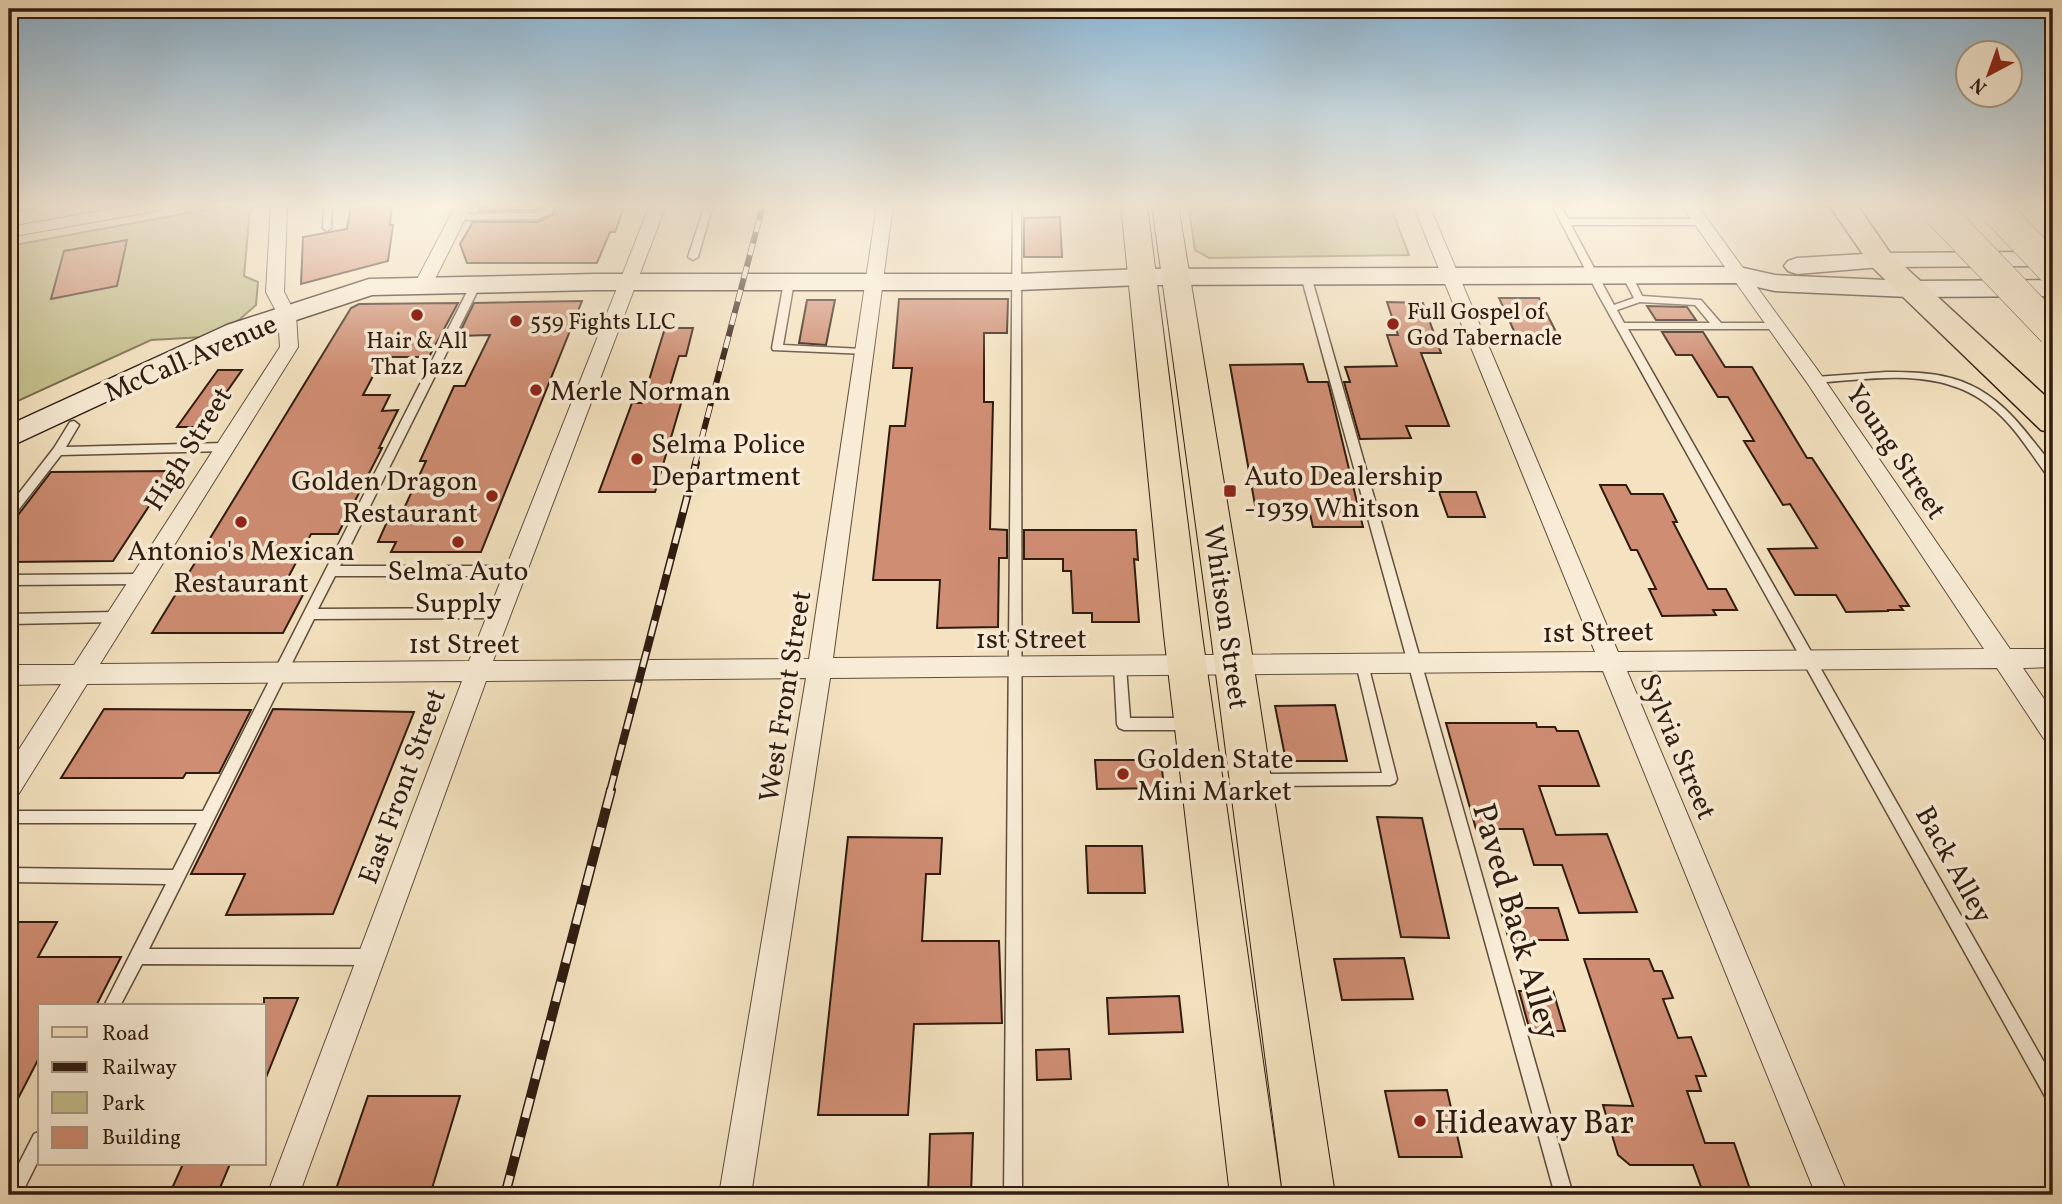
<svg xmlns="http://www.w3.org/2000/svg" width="2062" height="1204" font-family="Vollkorn,serif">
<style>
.green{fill:#c4c08d;stroke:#7a6e4e;stroke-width:2}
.building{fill:#cf8d73;stroke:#2f1b10;stroke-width:2}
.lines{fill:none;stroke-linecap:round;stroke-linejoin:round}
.lane-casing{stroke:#604d3c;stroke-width:3}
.street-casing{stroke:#604d3c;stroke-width:2}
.secondary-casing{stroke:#2f1b10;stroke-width:3}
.primary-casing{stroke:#2f1b10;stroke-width:2}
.highway-casing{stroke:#2f1b10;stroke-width:3}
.lane{fill:#f8ecd6;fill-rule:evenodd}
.street{fill:#f8ecd6;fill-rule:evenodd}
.secondary{fill:#f8ecd6;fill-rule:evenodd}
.primary{fill:#f4e2c0;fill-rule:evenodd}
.highway{fill:#f4e2c0;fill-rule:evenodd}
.rail-far2-casing{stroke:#2f1b10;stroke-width:6}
.rail-far1-casing{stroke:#2f1b10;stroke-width:8}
.rail-casing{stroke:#2f1b10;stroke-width:10}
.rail-far2{stroke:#f8ecd6;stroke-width:4.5;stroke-dasharray:12;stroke-linecap:butt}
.rail-far1{stroke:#f8ecd6;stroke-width:5;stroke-dasharray:16;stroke-linecap:butt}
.rail{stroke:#f8ecd6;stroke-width:7;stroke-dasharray:20;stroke-linecap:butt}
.highway-bridge-casing{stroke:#2f1b10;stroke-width:32;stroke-linecap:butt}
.highway-bridge{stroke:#f4e2c0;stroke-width:31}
.poi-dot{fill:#8f2418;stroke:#f8ecd6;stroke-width:2.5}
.labels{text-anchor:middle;stroke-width:7;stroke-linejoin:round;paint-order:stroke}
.far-poi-label{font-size:23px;fill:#2f1b10;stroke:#f8ecd6;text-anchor:start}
.street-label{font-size:28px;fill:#2f1b10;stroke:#f8ecd6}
.poi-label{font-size:28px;fill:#2f1b10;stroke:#f8ecd6;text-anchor:start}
.near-street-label{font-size:33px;fill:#2f1b10;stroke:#f8ecd6}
.near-poi-label{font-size:33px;fill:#2f1b10;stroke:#f8ecd6;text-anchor:start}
</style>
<rect width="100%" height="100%" fill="#f4e2c0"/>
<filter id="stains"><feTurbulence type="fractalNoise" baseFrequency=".00286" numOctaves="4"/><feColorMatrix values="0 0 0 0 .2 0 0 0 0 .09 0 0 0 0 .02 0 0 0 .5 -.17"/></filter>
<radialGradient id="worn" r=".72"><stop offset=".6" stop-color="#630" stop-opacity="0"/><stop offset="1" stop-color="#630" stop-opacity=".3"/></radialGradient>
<g class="green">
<polygon points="231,205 257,205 250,209 244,276 258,282 256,305 239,320 204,337 151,340 9,405 9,246"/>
<polygon points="1188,205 1390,205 1409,255 1209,258 1195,250"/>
</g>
<g class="building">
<polygon points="351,205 392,205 390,225 393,225 388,261 301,284 303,237 347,229"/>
<polygon points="482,205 545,205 535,210 479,211"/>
<polygon points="559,205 625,205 615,232 610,232 597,263 467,263 460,244 473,222 538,222 552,215"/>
<polygon points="1060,217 1062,257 1024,257 1024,218"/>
<polygon points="127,240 117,286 51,299 64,251"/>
<polygon points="1499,298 1539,298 1561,342 1519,342"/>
<polygon points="899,299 1008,299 1007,333 984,333 984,402 993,402 990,529 1007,530 1007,558 999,558 998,627 937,628 940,580 873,580 890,426 905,426 912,368 893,368"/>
<polygon points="807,300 835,300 826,345 799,343"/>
<polygon points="582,301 481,552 391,552 396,542 378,542 390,515 401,515 426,461 420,461 454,386 465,386 490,335 458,336 474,303"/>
<polygon points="1387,302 1423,303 1441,353 1421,353 1449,426 1406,426 1411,438 1360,439 1344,382 1350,382 1345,367 1397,366 1387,335 1398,335"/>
<polygon points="458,303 429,357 383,357 363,395 390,395 382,411 398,410 379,448 382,448 338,534 311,534 281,591 305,591 283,633 152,633 351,308 359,304"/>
<polygon points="1647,306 1687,307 1696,320 1656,320"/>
<polygon points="665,328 693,328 686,356 679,356 666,399 682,400 655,492 599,492 632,403 642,403"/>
<polygon points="1662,332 1703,332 1725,367 1752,367 1807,458 1812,458 1909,606 1900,606 1903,610 1887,610 1889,611 1846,612 1836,595 1795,595 1768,549 1817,548 1790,504 1783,505 1744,441 1754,441 1728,397 1718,397 1692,355 1676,355"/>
<polygon points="1303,364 1308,382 1328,382 1363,527 1313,527 1308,505 1255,505 1230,365"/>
<polygon points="218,370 242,370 202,427 177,427"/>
<polygon points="172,471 113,561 9,562 9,520 15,519 51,472"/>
<polygon points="1600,485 1626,485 1631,494 1663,494 1677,522 1673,522 1708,589 1726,589 1737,610 1713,610 1716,615 1662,616 1649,589 1656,589 1637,550 1631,550"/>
<polygon points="1439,492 1476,492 1485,517 1448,517"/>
<polygon points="1024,530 1136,530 1138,560 1134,559 1139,622 1092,622 1092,613 1073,613 1071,571 1063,571 1063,559 1024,559"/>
<polygon points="1335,705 1347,761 1286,761 1275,706"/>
<polygon points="104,709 251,710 219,773 186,773 183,778 61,778"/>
<polygon points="273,709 414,712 333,914 226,915 245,874 191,874"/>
<polygon points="1446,723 1536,723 1537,727 1555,727 1557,731 1578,731 1599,786 1539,786 1556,835 1607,834 1637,912 1579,913 1562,865 1534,865 1523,829 1476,829"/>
<polygon points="1095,760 1161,760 1164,788 1097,789"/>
<polygon points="1377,817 1422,818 1449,938 1401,937"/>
<polygon points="848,837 942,838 940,874 926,874 922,941 999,941 1002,1023 914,1024 908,1115 818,1115"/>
<polygon points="1086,846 1142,846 1145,893 1088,893"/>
<polygon points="1500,908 1558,908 1568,940 1509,940"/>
<polygon points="9,922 57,922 38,957 121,957 96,1006 40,1006 40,1056 9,1116"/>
<polygon points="1404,958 1413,999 1342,1000 1334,959"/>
<polygon points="1584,959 1649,959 1654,971 1662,971 1673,998 1663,999 1678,1038 1691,1037 1706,1076 1696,1076 1701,1091 1687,1091 1705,1143 1734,1143 1752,1195 1704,1195 1693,1165 1630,1165 1618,1155 1603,1105 1633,1106"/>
<polygon points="1519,991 1553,991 1565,1031 1530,1031"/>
<polygon points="1179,996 1183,1032 1109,1034 1107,998"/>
<polygon points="264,998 298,998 265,1080 264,1080"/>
<polygon points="1069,1049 1071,1079 1037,1080 1036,1050"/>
<polygon points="1447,1090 1462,1157 1399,1157 1385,1091"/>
<polygon points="368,1096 460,1096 430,1195 334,1195"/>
<polygon points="973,1133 971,1195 928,1195 930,1134"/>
<polygon points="183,1164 230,1164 217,1195 169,1195"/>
</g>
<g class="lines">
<g class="lane-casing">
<g id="lane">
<polygon points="20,205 37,205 33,208 9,211 9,207"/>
<polygon points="324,205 332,205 331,228 327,231 323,228"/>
<polygon points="548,205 556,205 551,213 538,219 458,220 454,217 458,214 536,213 545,209"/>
<polygon points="705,205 713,205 698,257 693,260 688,257"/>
<polygon points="1013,205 1021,205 1022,1195 1004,1195"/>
<path d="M1552 205H1560L1568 219H1701L1705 222 1701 225H1571L1614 305 1634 298 1622 275 1627 272 1632 275 1642 296 1701 300 1721 323H1778L1783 326 1778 329H1628L2053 1078V1102L2047 1100 1598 294ZM1640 302 1695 305 1710 323H1624L1617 310Z"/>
<polygon points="1306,273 1311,276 1573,1195 1555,1195 1301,276"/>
<polygon points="789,279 794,282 783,345 863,349 868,352 867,354 773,350 772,348 784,282"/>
<polygon points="476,281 481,284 340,566 515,566 521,571 515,576 335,576 318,609 499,608 503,610 505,613 503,616 499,618 314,619 149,949 372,949 377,952 380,957 377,962 372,965 142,964 120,1006 104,1006 166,884 9,882 9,868 173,870 197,823 9,823 9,811 203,811 471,284"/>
<path d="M1886 372C1957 371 1990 384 2034 442 2044 455 2053 462 2053 479L2049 478C2031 454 2015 426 1991 407 1942 366 1874 379 1815 383L1810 380 1815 377Z"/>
<polygon points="74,421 79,425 66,447 225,443 230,447 225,451 61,455 13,517 9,518 9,506 54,448 70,422"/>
<polygon points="141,574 147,579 141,584 9,585 9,575"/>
<polygon points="116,612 120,614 122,617 120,620 116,622 9,624 9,614"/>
<polygon points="1362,659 1367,660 1368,664 1397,779 1395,783 1390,785 1255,786 1250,784 1248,780 1250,776 1255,774 1382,773 1356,664 1357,660"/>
<polygon points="1120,662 1125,663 1126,667 1130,718 1191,718 1196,720 1198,724 1196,728 1191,730 1124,730 1119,728 1117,724 1114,667 1115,663"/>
<polygon points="40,1131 40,1157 21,1195 9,1195 9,1183 34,1134"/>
</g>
</g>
<g class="street-casing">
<g id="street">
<polygon points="9,205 20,205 15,218 9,220"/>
<polygon points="135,205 169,205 161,210 9,237 9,227"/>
<polygon points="271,205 287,205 284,292 296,315 298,347 100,664 469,661 650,205 666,205 493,661 809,659 877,205 893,205 833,658 1595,652 1413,205 1429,205 1618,652 1984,649 1808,384 1681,205 1697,205 1822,376 2010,649 2053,649 2053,667 2023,668 2053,712 2053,743 2044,739 1997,668 1627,671 1848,1195 1816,1195 1603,671 830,678 751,1195 719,1195 806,678 486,681 299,1195 267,1195 462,681 87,684 18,795 9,798 9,765 61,684 9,685 9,665 74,665 280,347 278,315 266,292"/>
<polygon points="456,205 472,205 432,285 423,290 417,289 414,285"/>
</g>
</g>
<g class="secondary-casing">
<g id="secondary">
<polygon points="2053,252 2053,266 1881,267 1797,274 1788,271 1784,266 1788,261 1797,258 1881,253"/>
<polygon points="1739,267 1775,275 1909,281 2053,280 2053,296 1909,297 1775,291 1739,283 1142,285 1018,290 595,290 372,295 245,337 9,447 9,425 227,325 369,279 595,274 1018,274 1142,269"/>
</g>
</g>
<g class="primary-casing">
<g id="primary">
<polygon points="1121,205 1147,205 1202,635 1282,1195 1230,1195 1164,635"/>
<polygon points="1152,205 1178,205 1249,635 1335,1195 1283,1195 1211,635"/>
</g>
</g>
<g class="highway-casing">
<polygon id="highway" points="1829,205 1857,205 1891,254 2053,403 2053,433 2041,430 1871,266"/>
</g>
<use href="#lane" class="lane"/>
<use href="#street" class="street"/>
<use href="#secondary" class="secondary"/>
<use href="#primary" class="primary"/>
<use href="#highway" class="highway"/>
<g class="rail-far2-casing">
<polyline id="rail-far2" points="695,464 763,205"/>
</g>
<g class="rail-far1-casing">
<polyline id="rail-far1" points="610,791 696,463"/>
</g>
<g class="rail-casing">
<polyline id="rail" points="505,1195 611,790"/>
</g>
<use href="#rail-far2" class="rail-far2"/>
<use href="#rail-far1" class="rail-far1"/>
<use href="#rail" class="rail"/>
<g class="highway-bridge-casing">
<g id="highway-bridge">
<polyline points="1936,209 2053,331"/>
<polyline points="1996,210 2053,270"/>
</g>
</g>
<use href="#highway-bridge" class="highway-bridge"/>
</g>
<linearGradient id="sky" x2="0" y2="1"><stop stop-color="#8bb7d6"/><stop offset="0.55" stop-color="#faf2e3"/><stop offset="1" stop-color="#faf2e3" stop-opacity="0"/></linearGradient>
<rect width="2062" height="373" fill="url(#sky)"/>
<g class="poi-dot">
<circle cx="417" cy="315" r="7"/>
<circle cx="516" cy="321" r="7"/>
<circle cx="1393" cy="324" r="7"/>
<circle cx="536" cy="390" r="7"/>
<circle cx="637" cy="459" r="7"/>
<rect x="1223" y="484" width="14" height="14" rx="3.5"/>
<circle cx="492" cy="496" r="7"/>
<circle cx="241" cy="522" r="7"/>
<circle cx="458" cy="542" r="7"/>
<circle cx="1123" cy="774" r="7"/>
<circle cx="1420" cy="1121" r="7"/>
</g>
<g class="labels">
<g class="far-poi-label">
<text x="1407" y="319">Full Gospel of<tspan x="1407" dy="26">God Tabernacle</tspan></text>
<text x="530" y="329">559 Fights LLC</text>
<text x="417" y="348" text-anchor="middle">Hair &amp; All<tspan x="417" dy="26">That Jazz</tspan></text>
</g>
<g class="street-label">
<text transform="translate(190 357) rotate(-23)" y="10">McCall Avenue</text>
<text transform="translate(187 448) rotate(-58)" y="10">High Street</text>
<text transform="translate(1897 451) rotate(56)" y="10">Young Street</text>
<text transform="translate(1227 617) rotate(82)" y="10">Whitson Street</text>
<text transform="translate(1598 631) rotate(-1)" y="10">1st Street</text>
<text x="1031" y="648">1st Street</text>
<text x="464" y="653">1st Street</text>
<text transform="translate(784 696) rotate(-81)" y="10">West Front Street</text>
<text transform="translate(1679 746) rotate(67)" y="10">Sylvia Street</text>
<text transform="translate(401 786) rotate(-70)" y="10">East Front Street</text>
<text transform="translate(1955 864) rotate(61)" y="10">Back Alley</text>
</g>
<g class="poi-label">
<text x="550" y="400">Merle Norman</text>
<text x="651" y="453">Selma Police<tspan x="651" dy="32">Department</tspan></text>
<text x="1244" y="485">Auto Dealership<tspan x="1244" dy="32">-1939 Whitson</tspan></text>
<text x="478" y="490" text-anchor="end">Golden Dragon<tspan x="478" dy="32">Restaurant</tspan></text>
<text x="241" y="560" text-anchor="middle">Antonio's Mexican<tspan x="241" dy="32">Restaurant</tspan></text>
<text x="458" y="580" text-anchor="middle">Selma Auto<tspan x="458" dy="32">Supply</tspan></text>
<text x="1137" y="768">Golden State<tspan x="1137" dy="32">Mini Market</tspan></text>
</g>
<g class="near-street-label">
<text transform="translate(1518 921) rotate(74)" y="12">Paved Back Alley</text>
</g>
<g class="near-poi-label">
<text x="1434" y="1133">Hideaway Bar</text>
</g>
</g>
<rect width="2062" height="1204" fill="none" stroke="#f4e2c0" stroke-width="35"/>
<rect x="10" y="10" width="2041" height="1183" fill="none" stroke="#2f1b10" stroke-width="3.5"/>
<rect x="18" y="18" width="2027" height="1169" fill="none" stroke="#2f1b10" stroke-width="2"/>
<rect x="38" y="1004" width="228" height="161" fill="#f8ecd6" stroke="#a89887" stroke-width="2"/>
<rect x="52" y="1027" width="35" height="10" fill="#f4e2c0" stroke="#a89887" stroke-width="2"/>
<text x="102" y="1040" font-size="21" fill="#2f1b10">Road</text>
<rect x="52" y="1062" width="35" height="10" fill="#2f1b10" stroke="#a89887" stroke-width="2"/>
<text x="102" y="1074" font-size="21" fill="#2f1b10">Railway</text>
<rect x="52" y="1092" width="35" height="21" fill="#c4c08d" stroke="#a89887" stroke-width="2"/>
<text x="102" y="1110" font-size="21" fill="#2f1b10">Park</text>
<rect x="52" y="1127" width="35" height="21" fill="#cf8d73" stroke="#a89887" stroke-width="2"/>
<text x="102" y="1144" font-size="21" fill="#2f1b10">Building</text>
<g transform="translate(1989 74) rotate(221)"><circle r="33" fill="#f8ecd6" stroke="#a89887" stroke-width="2"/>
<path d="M0-5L12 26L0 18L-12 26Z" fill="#8f2418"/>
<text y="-10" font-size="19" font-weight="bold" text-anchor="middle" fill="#2f1b10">N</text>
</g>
<rect width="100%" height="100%" filter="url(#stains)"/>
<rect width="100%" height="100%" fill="url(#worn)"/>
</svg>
